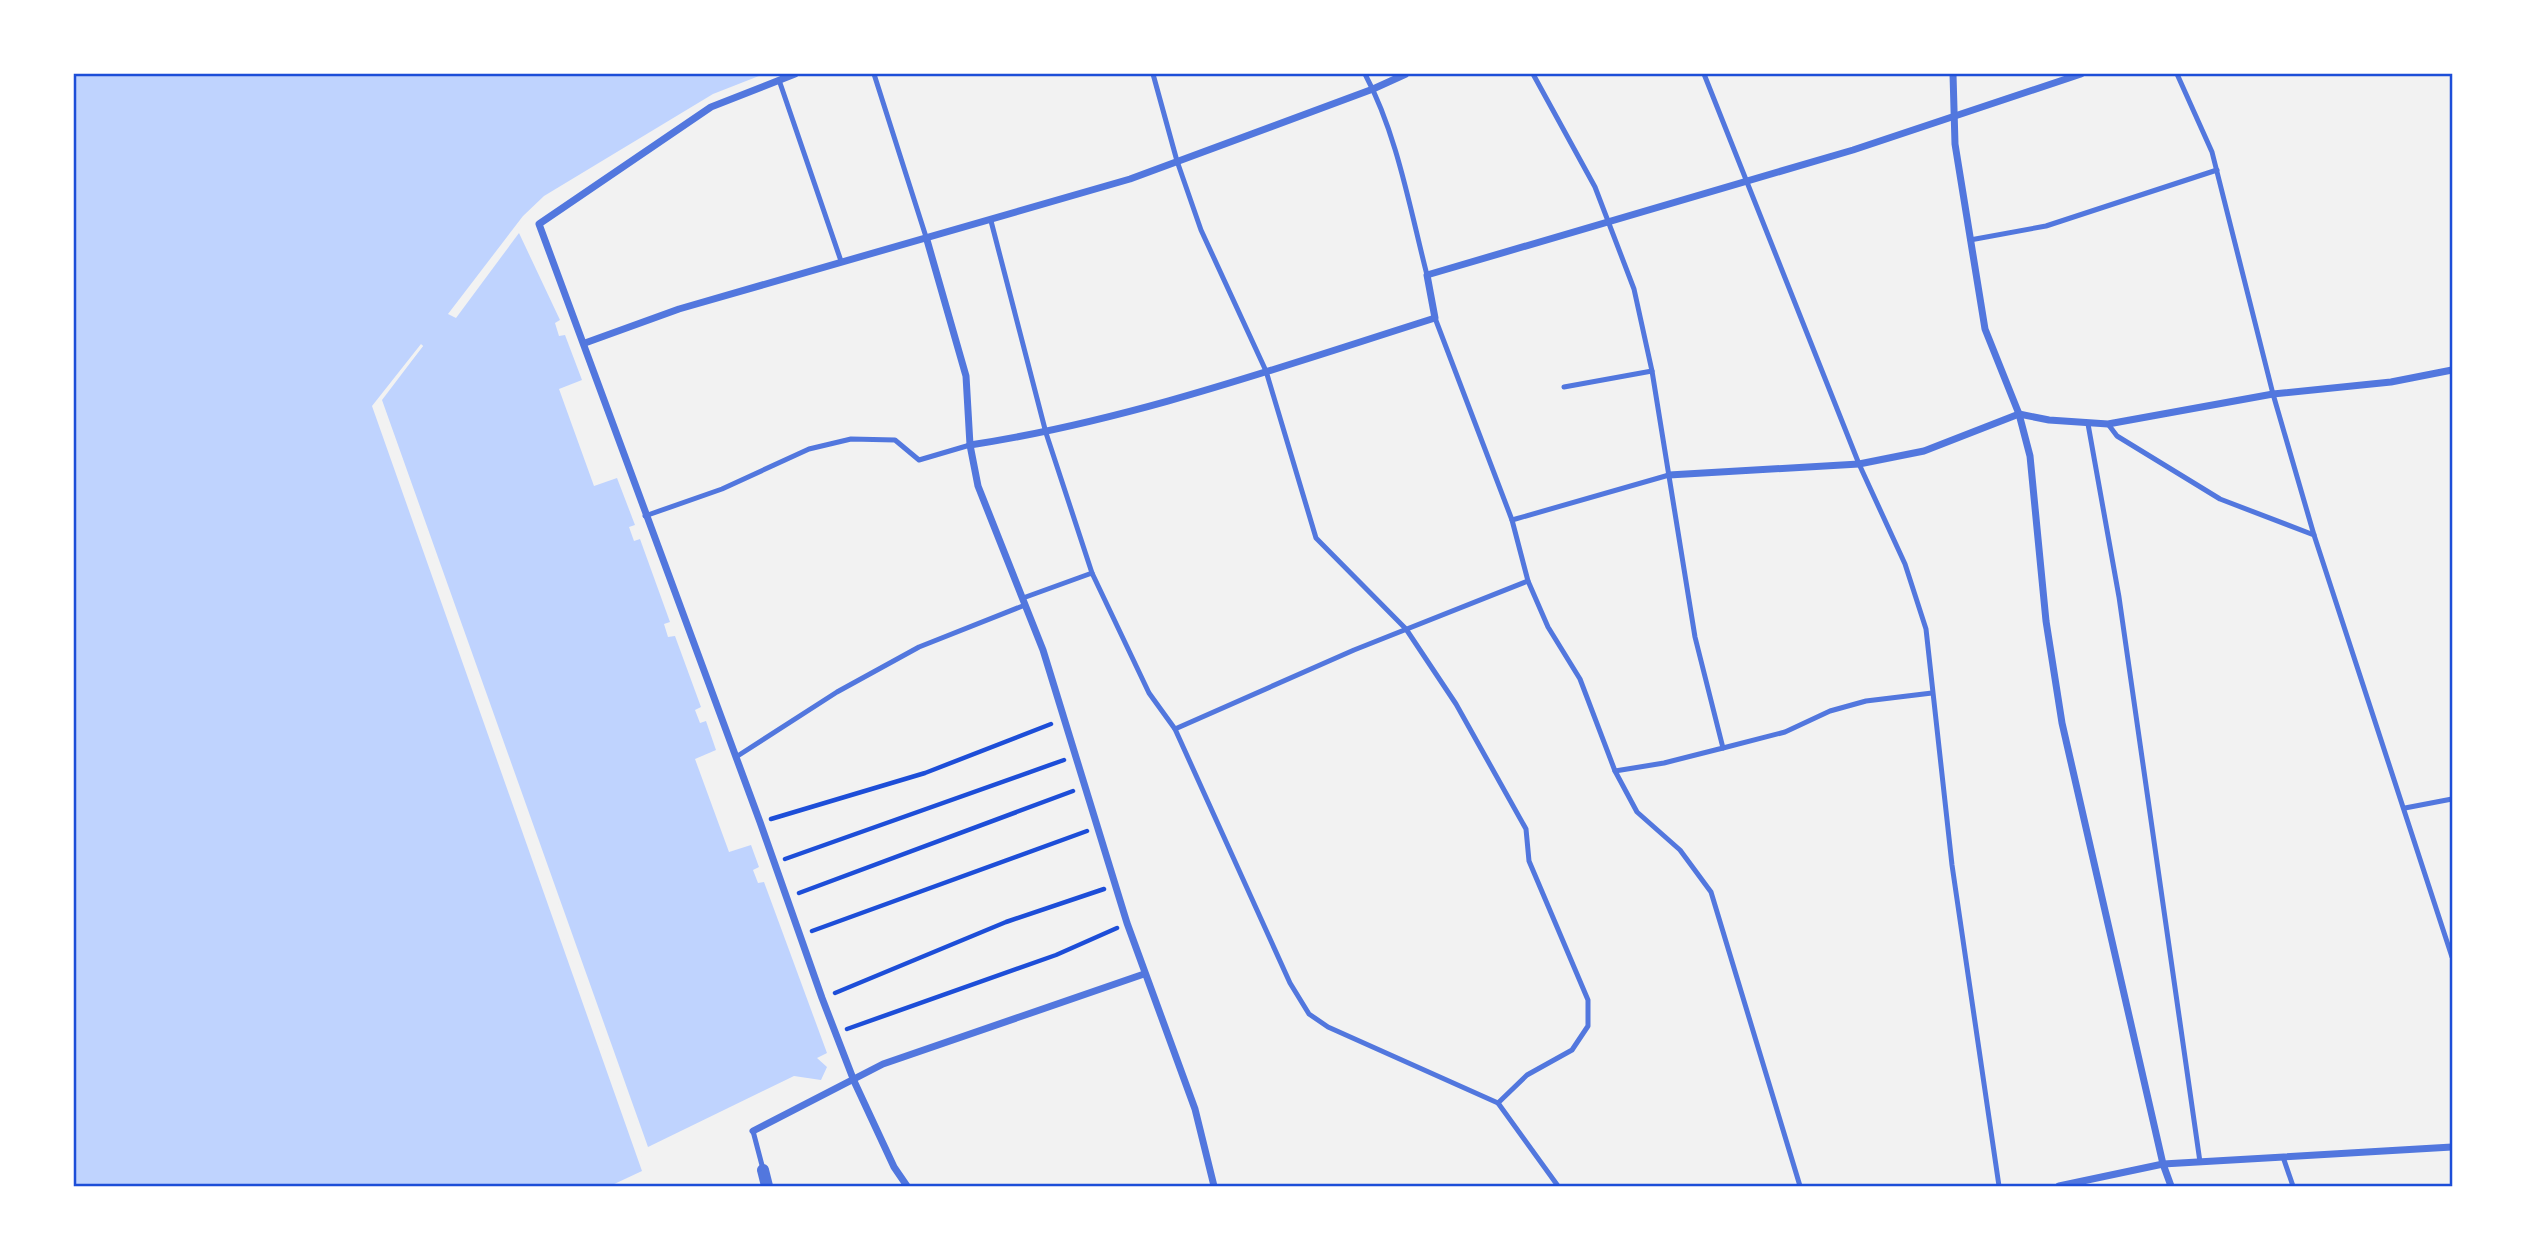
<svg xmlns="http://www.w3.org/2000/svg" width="2526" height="1260" font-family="'Roboto Serif',serif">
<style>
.water{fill:#bfd3fe}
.pier{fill:#f2f2f2}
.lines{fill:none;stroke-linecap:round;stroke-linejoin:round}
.path{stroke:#1d4ed8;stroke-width:4.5}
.service{stroke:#5277de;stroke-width:5}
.minor{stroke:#5277de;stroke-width:7}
.tertiary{stroke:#5277de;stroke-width:12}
.neatline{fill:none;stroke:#1d4ed8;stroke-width:2.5}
</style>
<rect width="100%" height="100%" fill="#f2f2f2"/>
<polygon class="water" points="74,74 764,74 713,94 544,196 523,216 448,314 456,318 519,233 560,320 555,323 559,336 565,335 582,380 559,389 594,486 617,478 635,525 629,527 634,541 640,539 670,622 664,624 668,637 675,636 701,707 695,710 700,723 706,721 716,750 695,759 729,852 751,845 759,867 753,870 758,883 764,882 827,1053 817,1058 827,1067 821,1080 794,1076 648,1147 382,400 423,346 421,344 372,406 642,1171 610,1186 74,1186"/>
<g class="pier">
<polygon points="523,217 516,230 520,229 455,317 450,314"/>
<polygon points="421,345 423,346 381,399 647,1150 379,403 376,407 646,1170 644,1172 373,406"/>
</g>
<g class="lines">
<g class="path">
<polyline points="771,819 925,773 1051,724"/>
<polyline points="785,859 1064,760"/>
<polyline points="799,893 1073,791"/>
<polyline points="812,931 1087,831"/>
<polyline points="835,993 1006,922 1104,889"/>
<polyline points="847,1029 1056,955 1117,928"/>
</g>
<g class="service">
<polyline points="874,74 927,240"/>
<polyline points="1153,74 1177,161 1201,230 1266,371 1316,538 1406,629 1456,704 1526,829 1529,861 1588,1000 1588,1026 1572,1050 1527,1075 1498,1103"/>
<path d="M1365 74C1397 134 1410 209 1427 275"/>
<polyline points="1533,74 1595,187 1634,289 1652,371 1564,387"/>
<polyline points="1704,74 1859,464 1905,564 1926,629 1952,865 1999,1186"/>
<polyline points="2177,74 2212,152 2273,394 2314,535 2452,957"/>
<polyline points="779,80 841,261"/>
<polyline points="991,221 1046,433 1092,573"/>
<polyline points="1970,240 2046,226 2217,170"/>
<polyline points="1435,318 1512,520 1528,581 1548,627 1580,679 1615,771 1637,812 1680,850 1711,892 1800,1186"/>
<polyline points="2088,424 2119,597 2200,1162"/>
<polyline points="2108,424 2117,436 2220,499 2314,535"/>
<polyline points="645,516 722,489 809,449 851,439 895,440 919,460 970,445"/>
<polyline points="1512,520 1669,475"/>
<polyline points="1023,598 1092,573 1149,693 1175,729 1354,650 1528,581"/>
<polyline points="1175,729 1290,983 1309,1014 1328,1027 1498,1103 1558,1186"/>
<polyline points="1723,748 1785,732 1830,711 1866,701 1932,693"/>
<polyline points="736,757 837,692 919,647 1025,605"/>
<polyline points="1615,771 1664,763 1723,748 1695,637 1652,371"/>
<polyline points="2405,808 2452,799"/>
<polyline points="753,1131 763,1169"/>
<polyline points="2283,1157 2293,1186"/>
</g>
<g class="minor">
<polyline points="795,74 711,107 539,224 760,822 822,998 854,1081 894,1167 907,1186"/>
<polyline points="1953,74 1955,144 1985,329 2019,414 2030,456 2046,621 2062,723 2163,1164 2171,1186"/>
<polyline points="927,240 966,376 970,445 978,486 1043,650 1127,923 1195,1109 1214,1186"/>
<polyline points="585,343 679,309 1130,179 1373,89 1406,74"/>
<path d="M970 445C1128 421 1283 366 1435 318L1427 275 1853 150 2081 74"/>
<polyline points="1669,475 1859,464 1924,451 2019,414 2049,420 2108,424 2273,394 2391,382 2452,370"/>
<polyline points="753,1131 883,1064 1144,974"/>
<polyline points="2059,1186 2163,1164 2452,1147"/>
</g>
<polyline class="tertiary" points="763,1170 767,1186"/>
</g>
<rect width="2526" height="1260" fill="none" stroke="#ffffff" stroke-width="150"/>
<rect x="75" y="75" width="2376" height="1110" class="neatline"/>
</svg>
